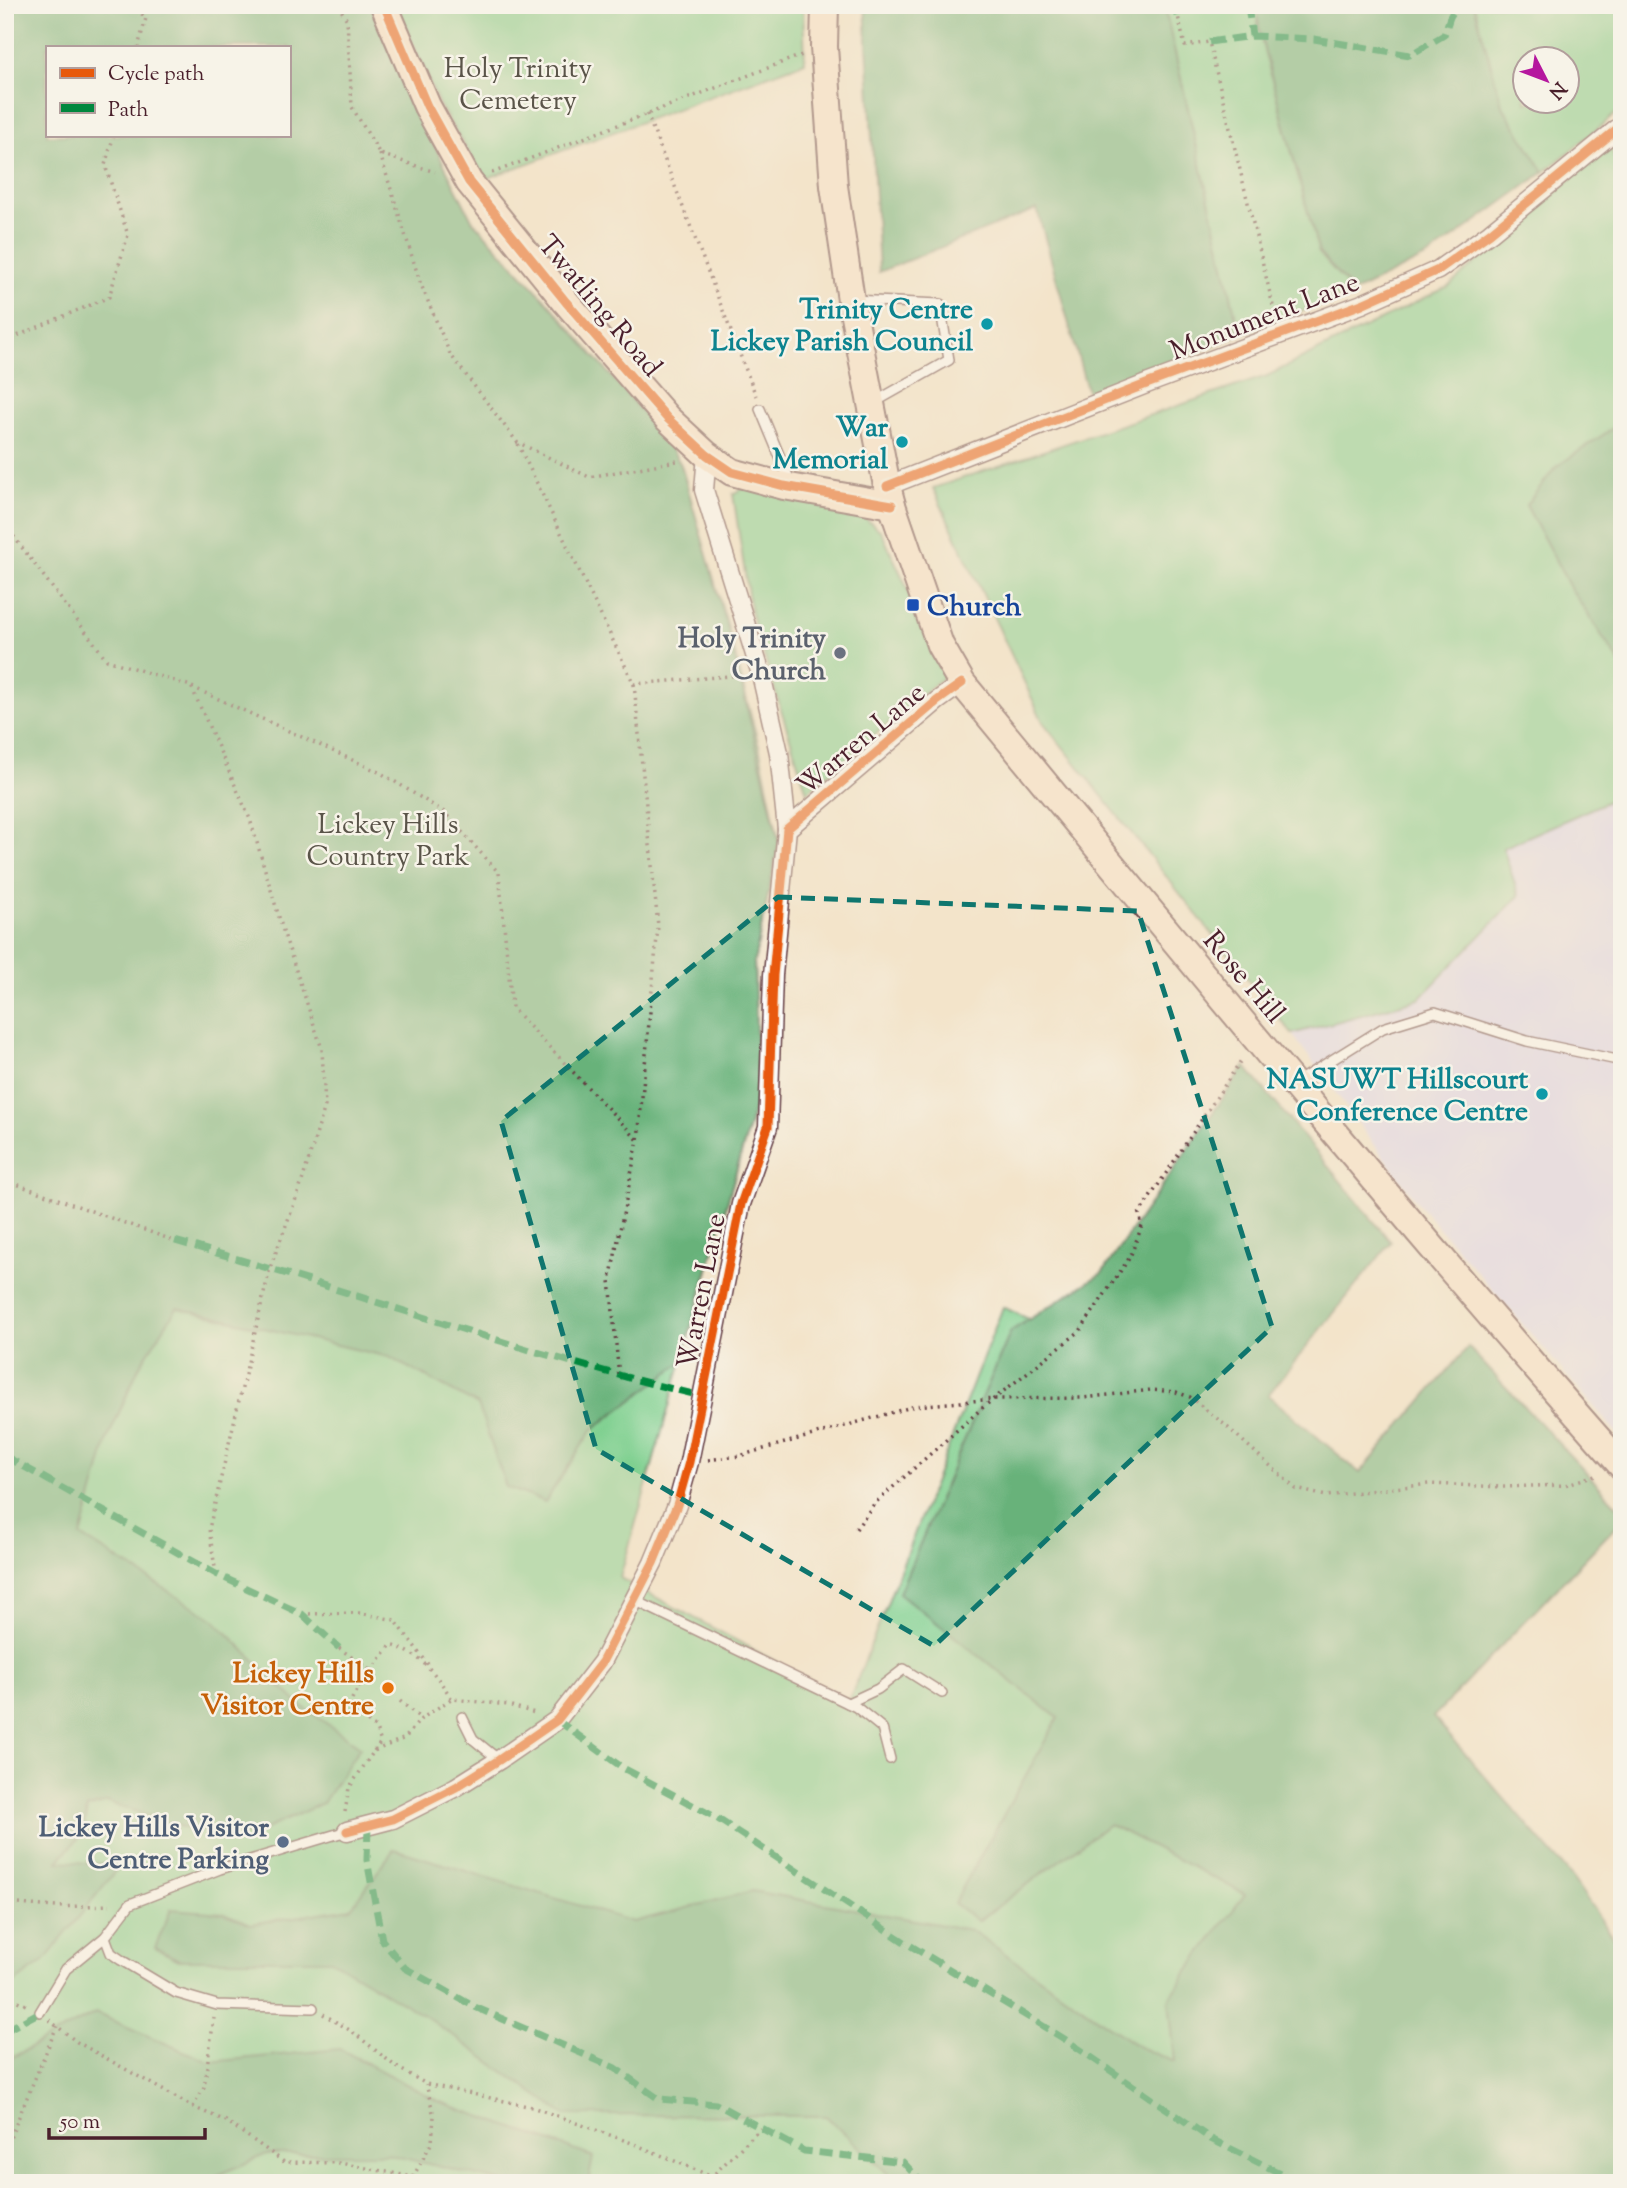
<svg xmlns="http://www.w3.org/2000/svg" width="1627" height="2188" font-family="'Sorts Mill Goudy',serif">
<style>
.built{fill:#dbd6f7}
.green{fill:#7fd090;stroke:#64785e;stroke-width:2;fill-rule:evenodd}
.forest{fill:#67b27a;stroke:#586852;stroke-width:2;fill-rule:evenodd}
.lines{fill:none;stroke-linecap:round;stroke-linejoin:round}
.lane-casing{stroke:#633d43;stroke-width:12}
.street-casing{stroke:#633d43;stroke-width:21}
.secondary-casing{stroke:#633d43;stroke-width:30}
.path{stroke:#633d43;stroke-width:3.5;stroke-dasharray:2 5;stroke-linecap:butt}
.lane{stroke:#fff;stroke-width:9}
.street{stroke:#fff;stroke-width:18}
.secondary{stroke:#fbe5cf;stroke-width:26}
.quiet{stroke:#00873e;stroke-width:7;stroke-dasharray:14 7;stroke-linecap:butt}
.cycleway-casing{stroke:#f7f3e8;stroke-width:13}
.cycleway{stroke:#e8590c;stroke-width:9}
.marked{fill:none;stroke:#0f766e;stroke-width:5;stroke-dasharray:14 9;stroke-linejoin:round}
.culture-dot{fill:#0f9aa8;stroke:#f7f3e8;stroke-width:2.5}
.transit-dot{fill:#1a4fb4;stroke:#f7f3e8;stroke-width:2.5}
.worship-dot{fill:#6b7280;stroke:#f7f3e8;stroke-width:2.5}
.food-dot{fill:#e8710a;stroke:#f7f3e8;stroke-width:2.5}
.service-dot{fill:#5c6f8a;stroke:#f7f3e8;stroke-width:2.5}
.labels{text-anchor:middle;stroke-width:5;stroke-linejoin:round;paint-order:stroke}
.park-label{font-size:28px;fill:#5a5449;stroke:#f7f3e8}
.street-label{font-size:28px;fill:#4a1f2b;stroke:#f7f3e8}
.culture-label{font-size:28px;font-weight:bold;fill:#0d838f;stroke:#f7f3e8;text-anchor:end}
.transit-label{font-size:28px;font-weight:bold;fill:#164399;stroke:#f7f3e8;text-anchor:start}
.worship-label{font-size:28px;font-weight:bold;fill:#5b616d;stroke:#f7f3e8;text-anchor:end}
.food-label{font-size:28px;font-weight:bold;fill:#c56008;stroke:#f7f3e8;text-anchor:end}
.service-label{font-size:28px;font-weight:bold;fill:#4e5e75;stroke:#f7f3e8;text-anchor:end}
</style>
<rect width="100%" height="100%" fill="#f7f3e8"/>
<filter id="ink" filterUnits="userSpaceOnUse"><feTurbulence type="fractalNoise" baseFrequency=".0143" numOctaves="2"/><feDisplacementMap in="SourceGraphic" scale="14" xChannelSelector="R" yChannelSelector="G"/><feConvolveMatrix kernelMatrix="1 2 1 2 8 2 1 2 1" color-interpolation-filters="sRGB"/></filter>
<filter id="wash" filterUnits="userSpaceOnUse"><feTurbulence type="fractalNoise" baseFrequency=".00686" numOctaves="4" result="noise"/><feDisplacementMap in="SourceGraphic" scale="28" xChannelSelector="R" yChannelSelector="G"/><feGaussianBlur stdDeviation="1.57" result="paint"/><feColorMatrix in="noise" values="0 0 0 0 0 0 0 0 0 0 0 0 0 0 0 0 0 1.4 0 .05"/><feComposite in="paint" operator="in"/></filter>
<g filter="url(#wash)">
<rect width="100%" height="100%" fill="#f3e4ca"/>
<polygon class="built" points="1622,795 1622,1439 1420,1206 1292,1034 1419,999 1503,848"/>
<g class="green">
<path d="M5 5H373L415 107 472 220 552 307 666 440 681 465 730 636 759 746 779 842 754 962 758 1095 620 1578 849 1701 1003 1307 1360 1473 1468 1347 1622 1511V1520L1433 1717 1568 1872 1622 1950V2183H5ZM47 47H289V135H47Z"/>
<polygon points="396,5 803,5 805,62 485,179 439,105"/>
<polygon points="1164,5 1257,5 1259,31 1319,253 1354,292 1240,335"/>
<path d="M1474 5H1622V109L1544 172 1502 105ZM1526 60H1568V102H1526Z"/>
<polygon points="1609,145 1622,172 1622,422 1526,505 1571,589 1622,666 1622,795 1503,848 1519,896 1419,999 1292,1034 1043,722 933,488 1267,376 1449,286"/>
<polygon points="744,487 858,513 881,531 947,674 807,792 751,614 733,494"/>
</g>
<g class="forest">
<path d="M5 5H373L415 107 472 220 552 307 666 440 681 465 730 636 779 842 754 962 758 1095 681 1363 592 1430 545 1502 506 1487 478 1405 389 1357 177 1308 139 1367 108 1438 81 1536 213 1619 299 1704 360 1747 323 1803 253 1835 187 1829 108 1802 87 1808 83 1833 58 1861 120 1865 45 1960 5 1990ZM47 47H289V135H47Z"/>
<polygon points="865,5 1164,5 1240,335 1089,397 1037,209 879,272"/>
<polygon points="1257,5 1474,5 1502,105 1544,172 1430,255 1354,292 1319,253 1259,30"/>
<polygon points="1622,422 1622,666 1571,589 1526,505 1556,467"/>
<polygon points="1245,1066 1391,1242 1268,1395 1360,1473 1468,1347 1622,1511 1622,1520 1433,1717 1568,1872 1622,1950 1622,2183 898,2183 826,2116 565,2115 428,2018 331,1960 179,1960 155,1948 171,1909 223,1913 251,1924 351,1908 394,1849 633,1922 752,1891 971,1930 1139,2047 1175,2062 1169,2000 1186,1973 1245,1894 1109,1824 978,1921 954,1903 1058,1718 899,1593 1011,1331 1102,1273"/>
<polygon points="95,2013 209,2062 340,2049 438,2101 593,2157 588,2183 507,2183 387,2154 267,2154 218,2175 208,2183 5,2183 5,2061"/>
</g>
</g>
<g filter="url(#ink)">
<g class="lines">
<g class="lane-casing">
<g id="lane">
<polyline points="852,300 940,304 949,360 873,403"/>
<polyline points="760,409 790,481"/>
<polyline points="1295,1083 1383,1028 1435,1012 1527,1041 1622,1061"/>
<polyline points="634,1600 856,1707 882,1728 890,1759"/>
<polyline points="848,1703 878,1689 904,1669 942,1693"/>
<polyline points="462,1717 473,1739 499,1760"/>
<polyline points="105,1937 111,1953 121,1960 176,1993 217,2005 313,2008"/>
<polyline points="40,2012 66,1969 105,1937 130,1904 220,1869 347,1831"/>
</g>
</g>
<g class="street-casing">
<g id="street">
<polyline points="707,455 704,490 761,674 779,753 787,829"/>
<polyline points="887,486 1149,383 1362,304 1438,270 1490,233 1622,125"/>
<polyline points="347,1831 393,1819 456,1787 499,1760 557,1720 602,1662 653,1563 677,1505 689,1462 741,1204 768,1127 773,975 787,829 937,701 962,683"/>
</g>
</g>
<g class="secondary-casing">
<g id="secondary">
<polyline points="384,5 427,106 469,182 566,302 667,418 707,455 732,472 784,486 892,505"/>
<path d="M825 5 824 47 834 186 851 300 887 486 892 505 940 645 962 683C1179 946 1395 1210 1622 1466"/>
</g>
</g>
<g class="path">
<polyline points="131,5 146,18 138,47"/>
<polyline points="338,5 347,20 352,107 380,154 435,172"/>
<polyline points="1163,5 1178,16 1185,46 1209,42 1276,318"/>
<polyline points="647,114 756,396"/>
<polyline points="380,154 420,282 450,354 517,442 589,477 677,461"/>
<polyline points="492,173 802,55"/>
<polyline points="5,341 109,297 128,235 105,165 114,135"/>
<polyline points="518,444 634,684 741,675"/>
<polyline points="5,525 107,660 191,686 250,819 284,934 322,1049 325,1106 300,1188 270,1268 209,1529 216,1574"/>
<polyline points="634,684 658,926 638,1140"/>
<polyline points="192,687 381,773 444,812 499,873 512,1008 638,1140 610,1280 619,1377"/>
<polyline points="5,1180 175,1241"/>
<polyline points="708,1460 739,1456 915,1406 994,1399 1083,1398 1151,1390 1176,1392 1190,1397 1224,1424 1296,1489 1326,1496 1429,1484 1504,1487 1565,1485 1598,1474"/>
<polyline points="856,1529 874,1504 981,1409 1080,1331 1130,1257 1142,1226 1139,1214 1242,1059"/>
<polyline points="302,1614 359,1613 395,1620 430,1667"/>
<polyline points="339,1648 371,1671"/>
<polyline points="400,1701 421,1719"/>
<path d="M374 1751 381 1742 375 1727 348 1707 358 1687 391 1645C421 1654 435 1673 452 1699L508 1705 535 1713"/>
<polyline points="345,1812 349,1788 374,1751 405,1738 421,1719 451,1699"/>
<polyline points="5,1903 56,1907 110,1905"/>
<polyline points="5,1995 28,2006"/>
<polyline points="323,2014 353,2032 395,2066 426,2084 532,2107 632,2143 727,2183"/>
<polyline points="49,2020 77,2042 193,2107 226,2121 284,2162 340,2163 413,2177 426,2183"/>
<polyline points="193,2107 204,2087 214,2018"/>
<polyline points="5,2150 57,2026"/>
<polyline points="413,2177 432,2142 434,2116 426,2084"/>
<polyline points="705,2183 761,2128"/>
</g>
<use href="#lane" class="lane"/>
<use href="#street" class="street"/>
<use href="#secondary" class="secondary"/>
<g class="quiet">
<polyline points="1175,5 1178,16"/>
<polyline points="1248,5 1252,36"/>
<polyline points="1209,42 1252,36 1314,39 1410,55 1444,35 1450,17 1457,5"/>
<path d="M175 1241C351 1290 524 1355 702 1396"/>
<polyline points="5,1456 216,1574 302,1614 339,1648"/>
<polyline points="557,1720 623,1768 715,1817 903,1941 1066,2040 1211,2139 1300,2183"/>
<polyline points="368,1827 367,1860 382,1940 405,1968 475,2007 615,2068 659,2099 716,2104 804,2151 903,2162 922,2183"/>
<polyline points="5,2031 40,2012"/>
</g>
<g class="cycleway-casing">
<g id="cycleway">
<polyline points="384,5 427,106 469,182 566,302 667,418 707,455 732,472 784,486 892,505"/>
<polyline points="887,486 1149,383 1362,304 1438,270 1490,233 1622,125"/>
<polyline points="347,1831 393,1819 456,1787 499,1760 557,1720 602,1662 653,1563 677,1505 689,1462 741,1204 768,1127 773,975 787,829 937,701 962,683"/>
</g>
</g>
<use href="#cycleway" class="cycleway"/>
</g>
</g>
<path d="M0 0H1627V2188H0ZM778 897 1138 911 1272 1327 934 1646 596 1449 501 1121Z" fill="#f3e4ca" fill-opacity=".55" fill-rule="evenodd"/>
<path class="marked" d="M778 897 1138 911 1272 1327 934 1646 596 1449 501 1121Z"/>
<g class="culture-dot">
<circle cx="987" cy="324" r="7"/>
<circle cx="902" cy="442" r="7"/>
<circle cx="1542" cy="1094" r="7"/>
</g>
<rect class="transit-dot" x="906" y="598" width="14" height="14" rx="3.5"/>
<circle class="worship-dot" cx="840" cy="653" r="7"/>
<circle class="food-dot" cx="388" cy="1688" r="7"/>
<circle class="service-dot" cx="283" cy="1842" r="7"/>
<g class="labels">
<g class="park-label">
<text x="518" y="77">Holy Trinity<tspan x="518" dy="32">Cemetery</tspan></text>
<text x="388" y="833">Lickey Hills<tspan x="388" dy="32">Country Park</tspan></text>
</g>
<g class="street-label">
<text transform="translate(601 305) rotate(50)" y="10">Twatling Road</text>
<text transform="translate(1264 315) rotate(-21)" y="10">Monument Lane</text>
<text transform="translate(860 738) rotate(-40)" y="10">Warren Lane</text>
<text transform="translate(1245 976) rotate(50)" y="10">Rose Hill</text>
<text transform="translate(700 1291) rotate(-79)" y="10">Warren Lane</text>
</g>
<g class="culture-label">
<text x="973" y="318">Trinity Centre<tspan x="973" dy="32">Lickey Parish Council</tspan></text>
<text x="888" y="436">War<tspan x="888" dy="32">Memorial</tspan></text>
<text x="1528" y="1088">NASUWT Hillscourt<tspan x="1528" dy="32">Conference Centre</tspan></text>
</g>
<g class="transit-label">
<text x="927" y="615">Church</text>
</g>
<g class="worship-label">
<text x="826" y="647">Holy Trinity<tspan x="826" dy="32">Church</tspan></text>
</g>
<g class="food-label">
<text x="374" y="1682">Lickey Hills<tspan x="374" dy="32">Visitor Centre</tspan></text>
</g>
<g class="service-label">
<text x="269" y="1836">Lickey Hills Visitor<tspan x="269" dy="32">Centre Parking</tspan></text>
</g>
</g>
<rect width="1627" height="2188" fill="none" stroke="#f7f3e8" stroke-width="28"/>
<rect x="46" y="46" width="245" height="91" fill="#f7f3e8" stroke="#b29e9c" stroke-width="2"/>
<rect x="60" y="68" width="35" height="10" fill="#e8590c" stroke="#b29e9c" stroke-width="2"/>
<text x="108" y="80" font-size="21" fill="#4a1f2b">Cycle path</text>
<rect x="60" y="103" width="35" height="10" fill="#00873e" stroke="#b29e9c" stroke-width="2"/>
<text x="108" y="116" font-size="21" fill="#4a1f2b">Path</text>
<g transform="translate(1546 80) rotate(132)"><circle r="33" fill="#f7f3e8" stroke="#b29e9c" stroke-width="2"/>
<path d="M0-5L12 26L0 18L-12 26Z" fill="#b5179e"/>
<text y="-10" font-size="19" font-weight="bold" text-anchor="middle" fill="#4a1f2b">N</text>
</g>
<path d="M49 2128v10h156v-10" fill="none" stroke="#4a1f2b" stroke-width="3.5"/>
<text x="60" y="2128" font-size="21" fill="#4a1f2b" stroke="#f7f3e8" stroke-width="5" paint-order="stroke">50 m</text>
</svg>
